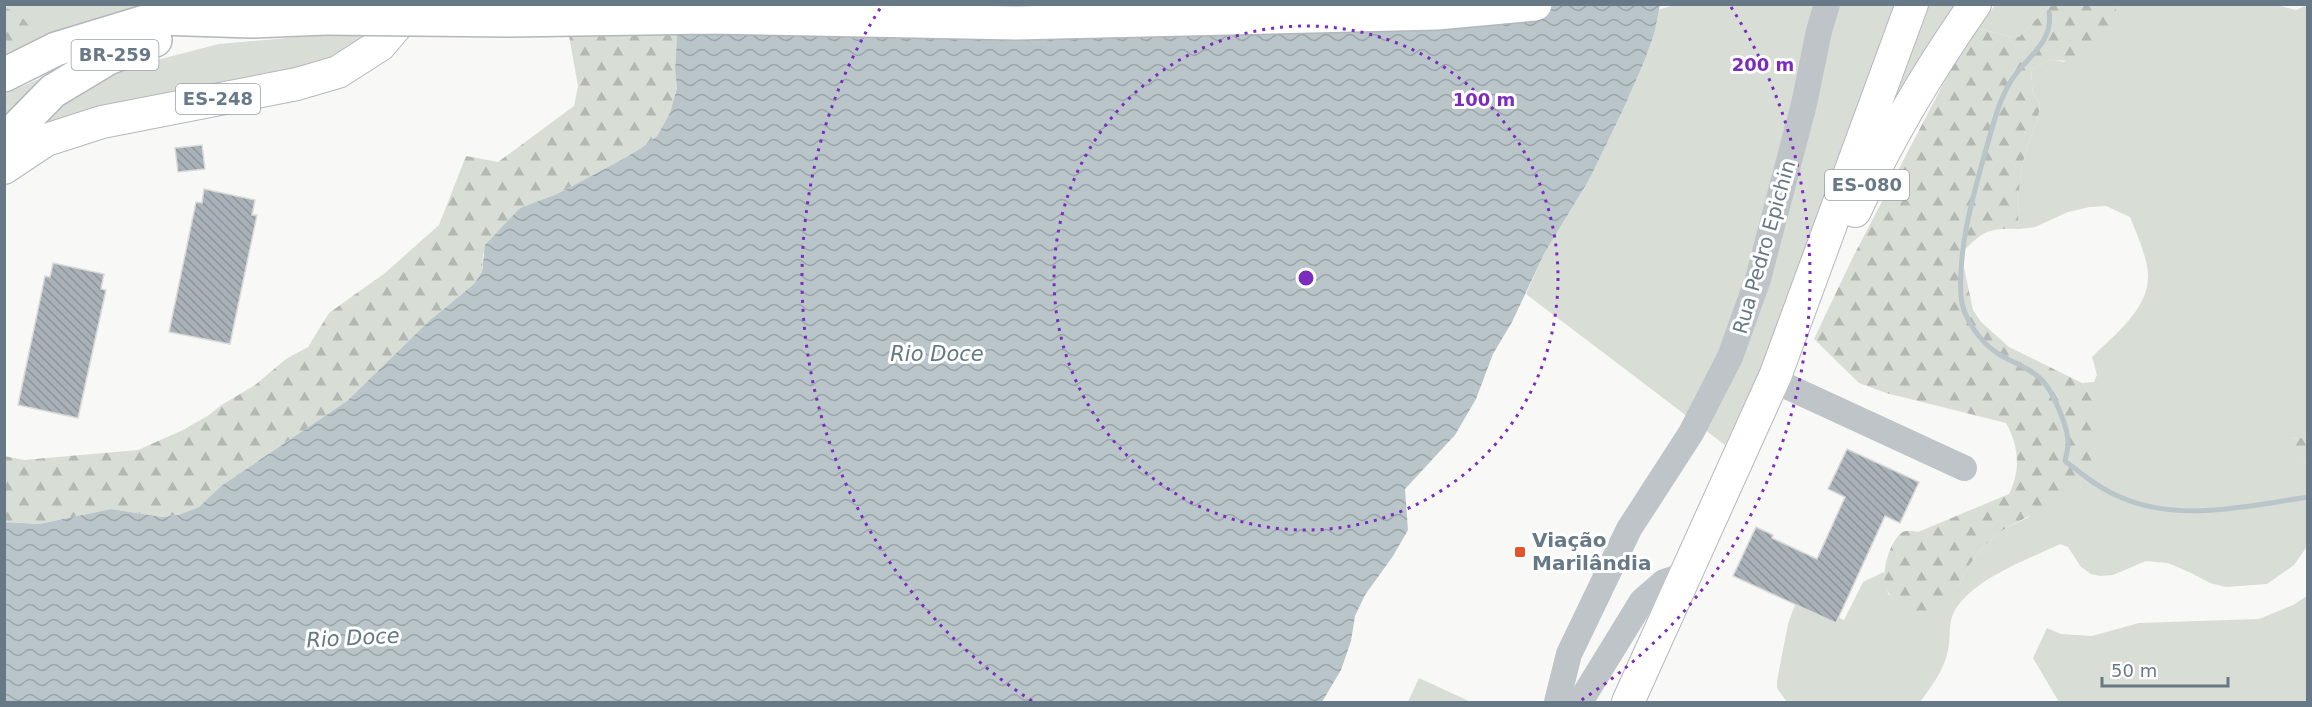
<svg xmlns="http://www.w3.org/2000/svg" width="2312" height="707" font-family="'DejaVu Sans',sans-serif">
<style>
.grass{fill:#d8ddd5}
.forest{fill:url(#forest-firs)}
.water{fill:url(#water-waves)}
.lines{fill:none;stroke-linecap:round;stroke-linejoin:round}
.stream{stroke:#b9c5c9;stroke-width:5}
.building{fill:url(#building-back-hatch);stroke:#dadad8;stroke-width:1.5}
.major-casing{stroke:#b3b8bc;stroke-width:34}
.highway-casing{stroke:#b2b7bb;stroke-width:36}
.minor{stroke:#bfc4c8;stroke-width:26}
.major{stroke:#fff;stroke-width:32}
.highway{stroke:#fff;stroke-width:33}
.highway-bridge-casing{stroke:#b2b7bb;stroke-width:36;stroke-linecap:butt}
.highway-bridge{stroke:#fff;stroke-width:33}
.ring{fill:none;stroke:#7b2cbf;stroke-width:3;stroke-dasharray:3 6}
.poi-dot{fill:#e3532b;stroke:#fff;stroke-width:2}
.labels{text-anchor:middle;stroke-width:6;stroke-linejoin:round;paint-order:stroke}
.shield{fill:#fff;stroke:#95a1aa;stroke-width:1.5}
.shield-label{font-size:18px;font-weight:bold;fill:#677986}
.street-label{font-size:20px;fill:#677986;stroke:#fff}
.poi-label{font-size:20px;font-weight:bold;fill:#677986;stroke:#fff;text-anchor:start}
.water-label{font-size:21px;font-style:italic;fill:#637a82;stroke:#fff}
.centre{fill:#7b2cbf;stroke:#fff;stroke-width:3}
.ring-label{font-size:18px;text-anchor:middle;font-weight:bold;fill:#7b2cbf;stroke:#fff;stroke-width:6;stroke-linejoin:round;paint-order:stroke}
</style>
<defs>
<pattern id="forest-firs" width="22" height="20" patternUnits="userSpaceOnUse" patternTransform="scale(1.5)"><rect width="22" height="20" fill="#d8ddd5"/><path d="M5 1l3.5 6h-7zM16 11l3.5 6h-7z" fill="#b3b8b2"/></pattern>
<pattern id="water-waves" width="16" height="10" patternUnits="userSpaceOnUse" patternTransform="scale(1.5)"><rect width="16" height="10" fill="#b9c5c9"/><path d="M0 5q4-4 8 0t8 0" fill="none" stroke="#9aa5a9"/></pattern>
<pattern id="building-back-hatch" width="6" height="6" patternUnits="userSpaceOnUse" patternTransform="scale(1.5)"><rect width="6" height="6" fill="#a8b1b7"/><path d="M-1 5l2 2M0 0l6 6M5-1l2 2" fill="none" stroke="#8d959a"/></pattern>
</defs>
<rect width="100%" height="100%" fill="#f8f8f6"/>
<g class="grass">
<polygon points="5,4 180,5 37,44 12,10 5,8"/>
<polygon points="1678,4 1898,5 1784,319 1725,445 1526,294 1545,252 1589,180 1622,112 1644,62 1654,34 1657,10"/>
<path d="M2273 4 2296 10 2307 5 2308 437 2291 439 2302 463 2307 462 2308 545 2294 565 2267 584 2226 587 2210 583 2191 573 2168 563 2146 561 2113 575 2100 576 2091 574 2081 567 2068 547 2060 544C2029 559 1969 580 1953 614 1948 626 1951 637 1948 650 1945 669 1931 687 1920 702H1787L1777 688V681L1788 624 1797 599 1844 620 1863 582 1884 572 1888 594 1919 614 1958 587 1970 564 1985 545 2003 530 2029 517 2095 402 2082 383 2094 382 2097 375 2092 357C2114 335 2149 309 2148 275 2147 256 2137 235 2130 217L2106 206 2090 207 2068 212 2035 227 2019 229C2017 207 2019 180 2024 158 2028 139 2039 123 2040 104L2033 94 2031 70 2051 59 2064 62 2115 6 2114 5Z"/>
<polygon points="1923,5 1957,5 1870,151"/>
<polygon points="1995,5 2050,5 2019,37 2011,37 1978,28"/>
<polygon points="374,33 352,55 8,150 67,94 110,72 219,44 310,36"/>
<polygon points="100,52 5,124 5,94"/>
<polygon points="2307,596 2307,702 2059,702 2033,658 2047,628 2061,634 2092,636 2139,623 2259,619 2293,605"/>
<polygon points="1419,678 1471,702 1408,702"/>
</g>
<g class="forest">
<path d="M2050 5H2114C2117 12 2120 25 2116 32 2114 36 2109 39 2106 42 2089 58 2073 64 2051 59L2031 70 2033 94 2040 104C2039 123 2028 139 2024 158 2019 180 2017 206 2019 229 1989 228 1982 231 1961 254L1973 310 1981 322 2009 347 2082 383 2095 402 2099 420V439L2095 457 2086 473 2053 503 2003 530 1985 545 1970 564 1958 587 1944 607 1919 614C1909 608 1893 602 1888 592 1879 577 1888 546 1900 534 1905 529 1912 531 1918 532L2009 494C2021 470 2019 446 2006 423L1886 393 1859 383 1814 339 1852 259 1953 65 1978 28 2011 37H2019Z"/>
<path d="M5 8C25 13 29 26 37 44L5 57Z"/>
<polygon points="566,19 678,20 675,69 677,88 670,113 657,136 646,145 623,159 557,194 520,208 483,254 482,272 474,284 429,321 347,401 221,486 199,507 178,515 162,517 111,509 39,524 5,522 4,456 24,460 138,450 183,430 209,415 220,406 255,385 286,359 308,347 329,313 385,273 439,225 466,156 498,162 574,106 578,86"/>
<polygon points="2307,437 2307,462 2302,463 2290,458 2291,439"/>
</g>
<polygon class="water" points="694,5 1660,5 1654,34 1644,62 1622,112 1589,180 1545,252 1512,322 1493,354 1476,399 1455,435 1405,489 1408,530 1393,556 1365,595 1355,616 1351,641 1341,670 1322,702 5,702 4,522 39,524 111,509 162,517 178,515 199,507 221,486 347,401 429,321 474,284 482,272 485,245 520,208 557,194 623,159 646,145 657,136 670,113 677,88 675,69 678,20"/>
<g class="lines">
<path class="stream" d="M2049 12C2054 43 2025 58 2011 81 1998 102 1993 126 1986 149 1973 196 1958 247 1961 296 1962 318 1982 344 2000 355 2014 363 2032 369 2043 381 2053 393 2069 428 2068 444 2068 449 2066 456 2065 461 2083 475 2099 488 2120 497 2179 523 2247 506 2308 497"/>
</g>
<g class="building">
<polygon points="202,145 205,169 178,172 175,148"/>
<polygon points="204,189 255,200 252,215 257,215 230,344 169,332 196,202 202,203"/>
<polygon points="53,263 104,274 101,289 106,290 78,418 18,405 45,276 50,277"/>
<polygon points="1847,449 1919,482 1900,523 1885,516 1836,623 1733,576 1756,527 1773,535 1772,538 1817,559 1845,497 1828,489"/>
</g>
<g class="lines">
<g class="major-casing">
<g id="major">
<polyline points="4,168 46,140 102,122 297,84 338,72 380,45 415,4"/>
<path d="M1855 211C1888 138 1929 70 1975 4"/>
<polyline points="1628,702 1776,374 1912,4"/>
</g>
</g>
<g class="highway-casing">
<g id="highway">
<polyline points="4,75 56,49 158,18 251,21 325,18"/>
<polyline points="4,141 53,91 108,58 155,40"/>
</g>
</g>
<g class="minor">
<polyline points="1773,380 1964,468"/>
<polyline points="1557,702 1569,654 1629,529 1691,433 1730,357 1758,279 1804,104 1819,31 1827,4"/>
<polyline points="1580,702 1642,601 1664,582 1685,575"/>
</g>
<use href="#major" class="major"/>
<use href="#highway" class="highway"/>
<g class="highway-bridge-casing">
<polyline id="highway-bridge" points="325,18 508,20 711,17 1016,23 1437,13 1535,4"/>
</g>
<use href="#highway-bridge" class="highway-bridge"/>
</g>
<g class="ring">
<circle cx="1306" cy="278" r="252"/>
<path d="M1032 701A504 504 0 0 1 881 7M1731 7A504 504 0 0 1 1580 701"/>
</g>
<rect class="poi-dot" x="1514" y="546" width="12" height="12" rx="3"/>
<g class="labels">
<g class="shield">
<rect x="71.5" y="40" width="87" height="30" rx="4.5"/>
<rect x="176" y="84" width="84" height="30" rx="4.5"/>
<rect x="1825" y="170" width="84" height="30" rx="4.5"/>
</g>
<g class="shield-label">
<text x="115" y="61">BR-259</text>
<text x="218" y="105">ES-248</text>
<text x="1867" y="191">ES-080</text>
</g>
<g class="street-label">
<text transform="translate(1764 247) rotate(-74)" y="7">Rua Pedro Epichin</text>
</g>
<g class="poi-label">
<text x="1532" y="547">Viação<tspan x="1532" dy="23">Marilândia</tspan></text>
</g>
<g class="water-label">
<text x="937" y="361">Rio Doce</text>
<text transform="translate(353 638) rotate(-3)" y="7">Rio Doce</text>
</g>
</g>
<circle cx="1306" cy="278" r="9" class="centre"/>
<g class="ring-label">
<text x="1763" y="71">200 m</text>
<text x="1484" y="106">100 m</text>
</g>
<rect width="2312" height="707" fill="none" stroke="#677986" stroke-width="12"/>
<path d="M2102 677v9h126v-9" fill="none" stroke="#677986" stroke-width="3"/>
<text x="2111" y="677" font-size="18" fill="#677986" stroke="#ffffff" stroke-width="4.5" paint-order="stroke">50 m</text>
</svg>
